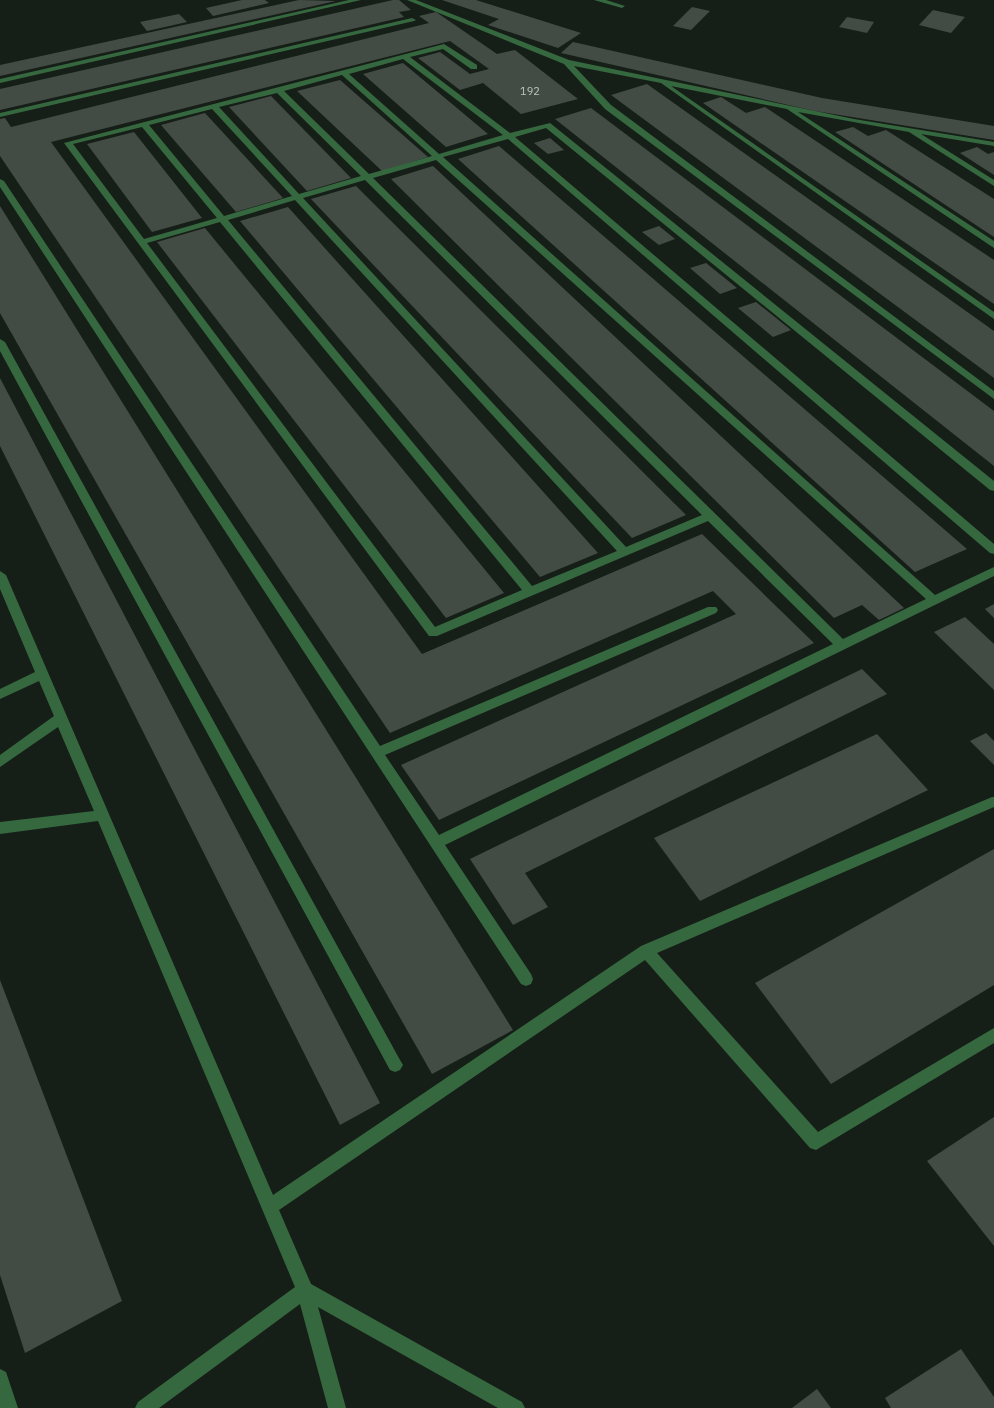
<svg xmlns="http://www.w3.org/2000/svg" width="994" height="1408" font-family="'IBM Plex Sans',sans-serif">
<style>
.building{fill:#434c44}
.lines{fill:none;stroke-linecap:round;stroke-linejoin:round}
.lane{fill:#36683f;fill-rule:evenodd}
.labels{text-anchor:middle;stroke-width:4.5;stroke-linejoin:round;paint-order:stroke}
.far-number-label{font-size:11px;fill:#bec5be}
</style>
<rect width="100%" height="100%" fill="#161f17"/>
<g class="building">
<polygon points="242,0 265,0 269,3 213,16 206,8"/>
<polygon points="299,0 336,1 0,76 0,65"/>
<polygon points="393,0 399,0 411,10 399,12 404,17 0,110 0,89"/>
<polygon points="442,0 476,0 581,33 558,48 488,25 499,19"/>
<polygon points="692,7 710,11 691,30 673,26"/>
<polygon points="933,10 965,17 951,33 919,25"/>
<polygon points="436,12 497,54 515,50 578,99 521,114 483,83 460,90 418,58 440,52 470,74 489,69 450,41 51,142 422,654 702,534 814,643 439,820 401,765 736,614 713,591 390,733 0,156 0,119 5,118 11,127 429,23 419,16"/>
<polygon points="179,14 187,22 147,31 140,22"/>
<polygon points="847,17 874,22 867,33 839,27"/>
<polygon points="573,42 822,98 994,126 994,140 815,111 561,53"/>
<polygon points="403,63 488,134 446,147 363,74"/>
<polygon points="340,80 428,157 382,171 297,91"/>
<polygon points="647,84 994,331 994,378 611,95"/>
<polygon points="271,96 351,178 307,191 229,107"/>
<polygon points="721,97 746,113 765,107 994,260 994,304 703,103"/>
<polygon points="591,108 994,411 994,466 555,119"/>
<polygon points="205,113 283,198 236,212 161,125"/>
<polygon points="853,127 868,136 886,130 994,199 994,237 835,132"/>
<polygon points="134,132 202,218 152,232 87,144"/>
<polygon points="550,138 564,150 548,154 534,143"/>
<polygon points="499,146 967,549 915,572 458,159"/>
<polygon points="977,147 988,154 994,152 994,175 960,153"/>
<polygon points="433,166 904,608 879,620 862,605 834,618 391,179"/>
<polygon points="356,186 686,515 632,538 311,199"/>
<polygon points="0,206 513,1030 432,1074 0,313"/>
<polygon points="288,207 598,553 540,577 240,221"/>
<polygon points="659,226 675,239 659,245 642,232"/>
<polygon points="205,228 504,593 446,618 157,242"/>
<polygon points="706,263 737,288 720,294 690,268"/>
<polygon points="756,302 791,330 773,337 738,308"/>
<polygon points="0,378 380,1103 340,1125 0,446"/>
<polygon points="994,604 994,618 985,609"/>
<polygon points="965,617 994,644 994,690 934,632"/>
<polygon points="862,669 887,694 525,873 548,907 513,925 470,859"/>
<polygon points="986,733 994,741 994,765 970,741"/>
<polygon points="877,734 928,790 700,901 654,838"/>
<polygon points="994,849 994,985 831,1084 755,983"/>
<polygon points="0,980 122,1301 25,1353 0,1275"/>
<polygon points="994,1117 994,1246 927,1161"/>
<polygon points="961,1349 994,1397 994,1408 891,1408 885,1398"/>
<polygon points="817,1389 831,1408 792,1408"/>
</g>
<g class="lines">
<g class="lane">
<polygon points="349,0 361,0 0,83 0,79"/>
<polygon points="407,0 416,0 569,60 854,119 994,142 994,146 921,134 994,180 994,186 909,132 798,112 994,241 994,248 787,109 671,86 994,312 994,319 661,83 574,66 611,105 994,391 994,399 605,109 564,64"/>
<polygon points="594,0 606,0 625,6 622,8"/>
<polygon points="412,18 416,20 414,21 0,117 0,113"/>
<path d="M444 44 477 65V69H471L443 49 410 57 510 133 550 123 994 481V491L990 490 546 128 515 137 994 544V554L990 553 508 139 443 157 935 595 994 567V576L445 845 531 974 533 979 531 984 526 986 521 984 0 187V179L4 181 380 746 708 607H716L718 610 716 613 385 755 439 835 833 644 708 521 437 636H429L64 143ZM403 59 503 135 439 154 349 74ZM342 75 432 156 369 174 284 91ZM277 93 361 176 299 194 219 107ZM212 109 292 196 224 216 149 125ZM142 127 217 218 144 239 73 144ZM436 160 926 599 843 639 373 178ZM365 180 702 515 626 547 303 198ZM295 200 617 551 532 586 228 220ZM220 222 522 590 435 627 147 243Z"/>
<polygon points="0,339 5,342 400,1060 403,1065 400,1070 395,1072 390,1070 0,351"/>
<polygon points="0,571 6,575 273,1195 641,946 992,797 994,797 994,807 657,953 818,1132 994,1028 994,1043 816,1150 810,1148 645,960 279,1210 311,1284 522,1402 525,1408 498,1408 318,1307 346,1408 328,1408 300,1304 159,1408 135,1408 138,1402 295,1287 98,821 0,834 0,822 94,811 58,727 0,767 0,755 54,716 39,681 0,699 0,689 35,672 0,589"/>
<polygon points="0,1369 6,1372 18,1408 0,1408"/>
</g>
</g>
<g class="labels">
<g class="far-number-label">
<text x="530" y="95">192</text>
</g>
</g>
</svg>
